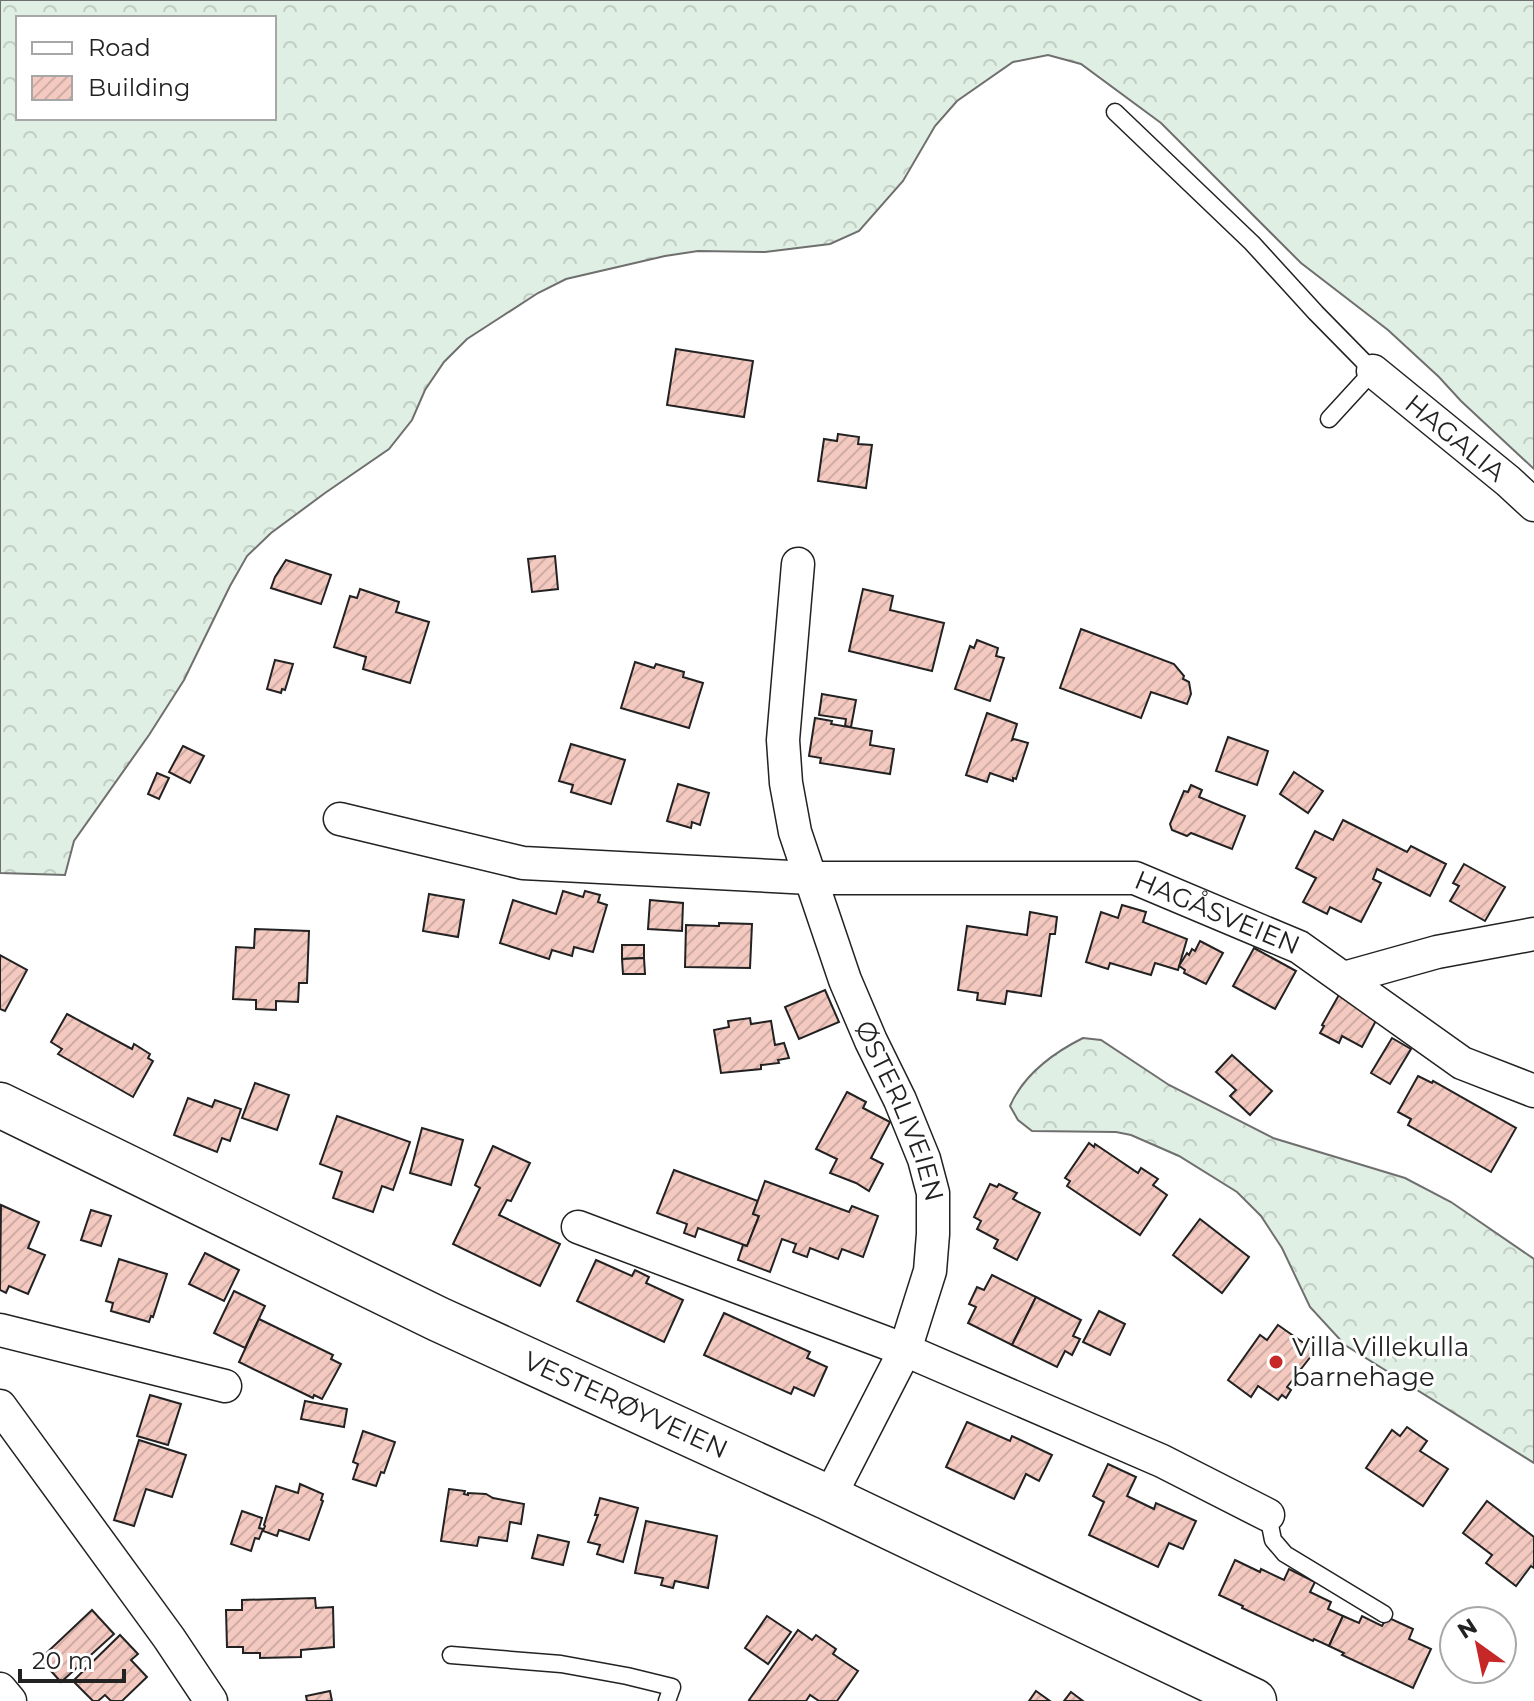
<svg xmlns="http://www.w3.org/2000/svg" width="1534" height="1701" font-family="Montserrat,sans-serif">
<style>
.forest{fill:url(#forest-crowns);stroke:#6f6f6f;stroke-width:2;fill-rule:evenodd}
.building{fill:url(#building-hatch);stroke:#222;stroke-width:2}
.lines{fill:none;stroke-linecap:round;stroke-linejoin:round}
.lane-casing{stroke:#222;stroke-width:19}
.street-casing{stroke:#222;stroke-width:35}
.secondary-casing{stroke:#222;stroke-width:47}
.lane{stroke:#fff;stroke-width:16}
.street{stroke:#fff;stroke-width:32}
.secondary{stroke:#fff;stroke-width:44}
.poi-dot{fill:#c62828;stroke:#fff;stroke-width:3}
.labels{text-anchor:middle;stroke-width:6;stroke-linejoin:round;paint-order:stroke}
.street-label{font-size:26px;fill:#222;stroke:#fff}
.poi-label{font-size:26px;fill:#222;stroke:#fff;text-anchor:start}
</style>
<defs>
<pattern id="forest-crowns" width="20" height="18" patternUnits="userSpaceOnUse" patternTransform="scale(2)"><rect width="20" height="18" fill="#e0efe3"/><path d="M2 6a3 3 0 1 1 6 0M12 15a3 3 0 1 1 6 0" fill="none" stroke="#c0cdc2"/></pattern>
<pattern id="building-hatch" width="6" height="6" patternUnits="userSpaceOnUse" patternTransform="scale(2)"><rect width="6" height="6" fill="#f3c9c0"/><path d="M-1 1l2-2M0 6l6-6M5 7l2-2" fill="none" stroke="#d0aca5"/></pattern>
</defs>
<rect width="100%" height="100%" fill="#fff"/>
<g class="forest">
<path d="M0 0H1534V469L1461 401 1439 377 1388 330 1301 263 1161 123 1081 64 1048 55 1013 62 957 101 935 126 903 181 859 231 830 244 765 252 698 251 665 256 566 279 538 293 467 339 444 362 425 390 412 420 389 449 325 493 271 533 247 556 230 586 184 680 149 735 74 841 65 875 0 873ZM18 18H274V118H18Z"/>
<path d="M1083 1038 1101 1040 1169 1085 1273 1138 1405 1178 1451 1202 1534 1259V1463L1345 1345 1310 1307 1282 1248 1261 1216 1237 1192 1179 1156 1131 1135 1116 1132 1032 1131 1018 1120 1010 1106C1024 1074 1053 1053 1083 1038Z"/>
</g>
<g class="building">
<polygon points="676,349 753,361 744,417 667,405"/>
<polygon points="838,434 859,437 858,444 872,445 866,488 818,481 824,439 837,441"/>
<polygon points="555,556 558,589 532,592 528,559"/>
<polygon points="286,560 331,575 321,604 271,588 275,577"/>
<polygon points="360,589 399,602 396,612 429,622 410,683 363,669 366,657 334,647 350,596 357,598"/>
<polygon points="863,589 893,596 890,610 944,623 932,671 849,651"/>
<polygon points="1081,629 1174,664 1184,676 1183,679 1189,682 1191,694 1187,704 1151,692 1141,718 1060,688"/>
<polygon points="977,640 998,648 996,656 1004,658 990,701 955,689 970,646 974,648"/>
<polygon points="275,660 293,664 285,690 282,689 281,693 267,689"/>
<polygon points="635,662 654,668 656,664 684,672 683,677 703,683 689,728 621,708"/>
<polygon points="822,694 856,700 851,727 845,726 846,719 819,715"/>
<polygon points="987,713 1017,724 1012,740 1014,739 1028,743 1016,779 1013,778 1013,781 990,773 987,782 966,775"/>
<polygon points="815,718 832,721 831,724 872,731 870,745 894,749 890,774 820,763 821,758 809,756"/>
<polygon points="1228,737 1268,751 1257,785 1216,771"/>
<polygon points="571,744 625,760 611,804 571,792 573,785 559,781"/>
<polygon points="183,746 204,756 190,783 169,772"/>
<polygon points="1294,772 1323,791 1308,813 1280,794"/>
<polygon points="157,773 169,778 159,799 148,794"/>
<polygon points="678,784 709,793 700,825 692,822 691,828 667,821"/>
<polygon points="1191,785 1202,790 1199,797 1245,816 1232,849 1191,833 1187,836 1172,830 1170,824 1184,791 1188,792"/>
<polygon points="1343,820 1407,852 1411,846 1446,864 1430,896 1377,869 1373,879 1381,883 1361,922 1330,907 1327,914 1303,902 1316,878 1296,868 1315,831 1333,840"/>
<polygon points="1464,864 1505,887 1485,921 1450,901 1459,886 1453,883"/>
<polygon points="563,891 583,897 585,891 600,895 598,902 607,905 593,952 574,947 572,956 552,950 549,959 500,943 513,900 556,914"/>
<polygon points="429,894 464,900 458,937 423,931"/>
<polygon points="650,900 683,903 682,931 648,929"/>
<polygon points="1122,905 1146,912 1143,922 1187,939 1178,970 1155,963 1151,975 1110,963 1108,969 1086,962 1101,912 1118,918"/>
<polygon points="1030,912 1057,917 1055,934 1050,934 1041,996 1007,991 1005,1004 977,1000 978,993 958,990 967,926 1027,935"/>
<polygon points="719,923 752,924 750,968 685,967 686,925 719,926"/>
<polygon points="255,929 309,931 307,983 299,983 298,1002 276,1001 276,1010 256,1009 256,1000 233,999 236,947 254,948"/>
<polygon points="1200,941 1223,953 1206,984 1184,973 1185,970 1179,966 1187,953 1189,955 1192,949 1195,951"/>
<polygon points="622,945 644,945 644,958 622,959"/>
<polygon points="1254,948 1296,971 1275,1009 1233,986"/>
<polygon points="0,955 27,970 5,1011 0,1009"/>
<polygon points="644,958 645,974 623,974 622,959"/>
<polygon points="825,990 839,1022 799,1039 785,1007"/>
<polygon points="1340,993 1379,1015 1362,1047 1342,1036 1339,1043 1320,1033 1324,1026 1322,1025"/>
<polygon points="67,1014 132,1049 134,1044 150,1054 148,1058 153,1061 133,1097 58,1054 62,1049 51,1042"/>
<polygon points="750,1018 751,1024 771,1021 775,1045 784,1043 789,1058 778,1060 779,1063 761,1065 761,1069 721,1073 714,1030 729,1027 728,1021"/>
<polygon points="1392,1038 1411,1049 1390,1084 1371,1073"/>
<polygon points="1232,1055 1272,1091 1250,1115 1230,1096 1236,1090 1216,1072"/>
<polygon points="1418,1076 1432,1083 1433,1081 1516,1128 1491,1172 1408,1125 1411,1119 1398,1112"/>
<polygon points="255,1083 289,1095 277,1130 242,1118"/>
<polygon points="847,1092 866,1102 863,1108 890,1122 871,1158 883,1164 869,1191 856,1183 830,1173 837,1159 816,1149"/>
<polygon points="188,1098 212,1107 215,1100 241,1109 230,1141 222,1138 217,1152 174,1135"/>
<polygon points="337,1116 410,1142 393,1190 382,1186 373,1212 333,1198 342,1172 320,1164"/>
<polygon points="422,1128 463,1140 451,1185 410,1173"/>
<polygon points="1089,1143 1094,1147 1095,1144 1138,1173 1141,1168 1158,1179 1153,1185 1167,1195 1140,1235 1067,1186 1070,1181 1065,1178"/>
<polygon points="493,1146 530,1163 511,1201 507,1200 499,1215 560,1244 540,1286 453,1244 480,1188 475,1185"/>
<polygon points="674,1170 758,1201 753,1214 759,1216 747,1246 698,1228 695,1237 684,1233 687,1224 657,1213"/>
<polygon points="765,1181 849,1212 852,1206 878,1216 863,1257 842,1249 838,1259 810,1248 807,1257 793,1252 796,1244 782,1239 770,1272 738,1260 743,1245 747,1246 759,1216 753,1214"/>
<polygon points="990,1184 997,1187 999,1184 1017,1193 1013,1199 1040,1213 1017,1260 994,1248 998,1240 977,1229 981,1221 974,1217"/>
<polygon points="1,1205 39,1222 28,1248 45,1255 28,1294 9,1286 6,1293 0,1290"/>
<polygon points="91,1210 111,1216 101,1246 81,1240"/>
<polygon points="1200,1219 1249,1257 1222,1293 1173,1255"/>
<polygon points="205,1253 239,1270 224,1301 189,1284"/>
<polygon points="119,1259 167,1274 153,1317 151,1316 149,1322 111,1311 113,1303 106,1301"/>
<polygon points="596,1260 632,1276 635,1270 649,1277 646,1283 683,1300 664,1342 577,1301"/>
<polygon points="992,1275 1036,1297 1012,1345 968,1323 976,1307 969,1304 977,1287 984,1290"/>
<polygon points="234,1291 265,1306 245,1348 214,1333"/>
<polygon points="1036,1297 1081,1320 1073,1336 1080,1339 1072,1355 1065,1351 1057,1367 1012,1345"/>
<polygon points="1099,1311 1125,1324 1110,1355 1083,1342"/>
<polygon points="724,1313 810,1352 807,1358 827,1367 814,1396 794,1387 791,1394 704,1355"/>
<polygon points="259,1319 333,1355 331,1359 341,1364 322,1399 314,1395 313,1398 239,1362"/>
<polygon points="1278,1325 1315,1351 1287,1387 1291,1390 1286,1398 1282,1395 1278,1400 1258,1386 1251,1397 1228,1380 1260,1335 1267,1340"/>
<polygon points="150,1395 181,1404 168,1445 137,1436"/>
<polygon points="305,1401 347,1409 344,1427 301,1419"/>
<polygon points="967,1422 1010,1441 1012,1436 1052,1455 1039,1481 1026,1474 1014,1499 946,1467"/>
<polygon points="1407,1427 1427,1441 1420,1451 1448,1469 1423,1506 1366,1468 1392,1430 1400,1436"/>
<polygon points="363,1431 395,1442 384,1473 381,1472 376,1486 353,1479 358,1464 353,1462"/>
<polygon points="139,1440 186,1455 172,1497 146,1489 134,1526 114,1520"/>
<polygon points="1108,1464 1136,1477 1127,1496 1154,1509 1156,1503 1196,1521 1183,1549 1169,1543 1158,1567 1089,1535 1104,1502 1093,1496"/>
<polygon points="300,1484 323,1494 321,1500 323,1501 309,1540 279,1530 277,1536 263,1531 265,1526 264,1525 276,1486 298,1493"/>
<polygon points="449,1489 465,1491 464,1494 468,1495 468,1493 486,1494 493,1498 524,1504 521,1524 510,1522 507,1541 479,1537 477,1546 441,1541"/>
<polygon points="600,1498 638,1508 623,1562 597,1554 600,1545 588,1542 598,1515 595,1515"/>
<polygon points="1487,1501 1534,1537 1534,1568 1531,1566 1516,1586 1486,1563 1492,1555 1463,1533"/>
<polygon points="242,1511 262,1518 259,1528 263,1529 259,1539 255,1538 251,1551 231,1544"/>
<polygon points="646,1521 717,1536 708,1588 675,1581 673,1588 661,1585 663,1578 635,1573"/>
<polygon points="538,1535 569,1542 563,1565 532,1558"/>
<polygon points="1235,1560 1260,1572 1261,1569 1284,1580 1289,1569 1315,1582 1310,1592 1331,1602 1328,1609 1343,1616 1329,1646 1314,1639 1313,1641 1242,1608 1243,1606 1219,1595"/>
<polygon points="315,1598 316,1608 333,1607 334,1647 301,1650 301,1657 260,1658 260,1653 243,1653 243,1647 227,1647 226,1610 242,1610 242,1600"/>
<polygon points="92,1610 114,1634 61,1682 40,1659"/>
<polygon points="767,1616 791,1632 768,1664 745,1648"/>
<polygon points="1343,1616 1359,1623 1362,1616 1382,1626 1387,1617 1413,1629 1409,1639 1431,1649 1413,1688 1342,1655 1344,1653 1329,1646"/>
<polygon points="798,1630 812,1640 816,1635 836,1649 833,1654 858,1671 837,1701 819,1701 810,1695 806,1701 751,1701 749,1700"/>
<polygon points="120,1635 138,1654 131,1660 147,1677 122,1701 111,1701 105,1695 98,1701 93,1701 73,1681"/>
<polygon points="330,1691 332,1701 307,1701 306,1696"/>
<polygon points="1036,1691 1050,1701 1029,1701"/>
<polygon points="1071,1692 1083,1701 1064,1701"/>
</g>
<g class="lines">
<g class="lane-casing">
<g id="lane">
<polyline points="1115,112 1252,243 1316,313 1373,371 1329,419"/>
<polyline points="1268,1515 1273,1540 1285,1554 1384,1614"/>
<polyline points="451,1655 561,1664 627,1676 672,1687 667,1701"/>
</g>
</g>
<g class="street-casing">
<g id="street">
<path id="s1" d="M1373 371 1508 481 1534 505"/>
<path id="s2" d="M798 564 783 740 786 783 795 832 845 980 871 1041 900 1100 924 1159 933 1193V1234L930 1271 905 1350 829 1498"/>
<path id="s3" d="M340 819 523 863 810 878H1135L1299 947 1462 1063 1534 1091"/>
<polyline points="1344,978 1437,952 1534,934"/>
<polyline points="578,1227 905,1350 1162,1461 1268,1515"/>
<polyline points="0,1330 225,1386"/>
<polyline points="0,1406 169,1638 211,1701"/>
<polyline points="0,1689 10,1701"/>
</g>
</g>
<g class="secondary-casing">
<g id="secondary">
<path id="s4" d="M0 1105 438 1319 829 1498 1254 1701"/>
</g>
</g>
<use href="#lane" class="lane"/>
<use href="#street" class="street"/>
<use href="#secondary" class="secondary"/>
</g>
<circle class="poi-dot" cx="1276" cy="1362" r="8"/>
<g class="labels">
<g class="street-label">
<text dy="9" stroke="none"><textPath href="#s1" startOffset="106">HAGALIA</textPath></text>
<text dy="9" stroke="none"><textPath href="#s3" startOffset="890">HAGÅSVEIEN</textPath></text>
<text dy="9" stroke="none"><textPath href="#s2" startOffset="568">ØSTERLIVEIEN</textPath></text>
<text dy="9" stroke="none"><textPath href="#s4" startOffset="694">VESTERØYVEIEN</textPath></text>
</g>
<g class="poi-label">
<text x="1292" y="1356">Villa Villekulla<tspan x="1292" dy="30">barnehage</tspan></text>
</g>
</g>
<rect x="16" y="16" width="260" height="104" fill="#ffffff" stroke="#a7a7a7" stroke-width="2"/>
<rect x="32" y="42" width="40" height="12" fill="#ffffff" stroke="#a7a7a7" stroke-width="2"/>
<text x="88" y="56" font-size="24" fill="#222222">Road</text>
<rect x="32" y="76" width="40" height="24" fill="url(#building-hatch)" stroke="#a7a7a7" stroke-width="2"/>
<text x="88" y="96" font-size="24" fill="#222222">Building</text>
<g transform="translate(1478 1645) rotate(327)"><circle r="38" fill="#ffffff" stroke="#a7a7a7" stroke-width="2"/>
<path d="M0-6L14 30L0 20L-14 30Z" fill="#c62828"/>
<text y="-12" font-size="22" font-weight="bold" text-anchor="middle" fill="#222222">N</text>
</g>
<path d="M20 1669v12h104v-12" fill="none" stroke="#222222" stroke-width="4"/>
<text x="32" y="1669" font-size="24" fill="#222222" stroke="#ffffff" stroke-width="6" paint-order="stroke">20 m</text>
</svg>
